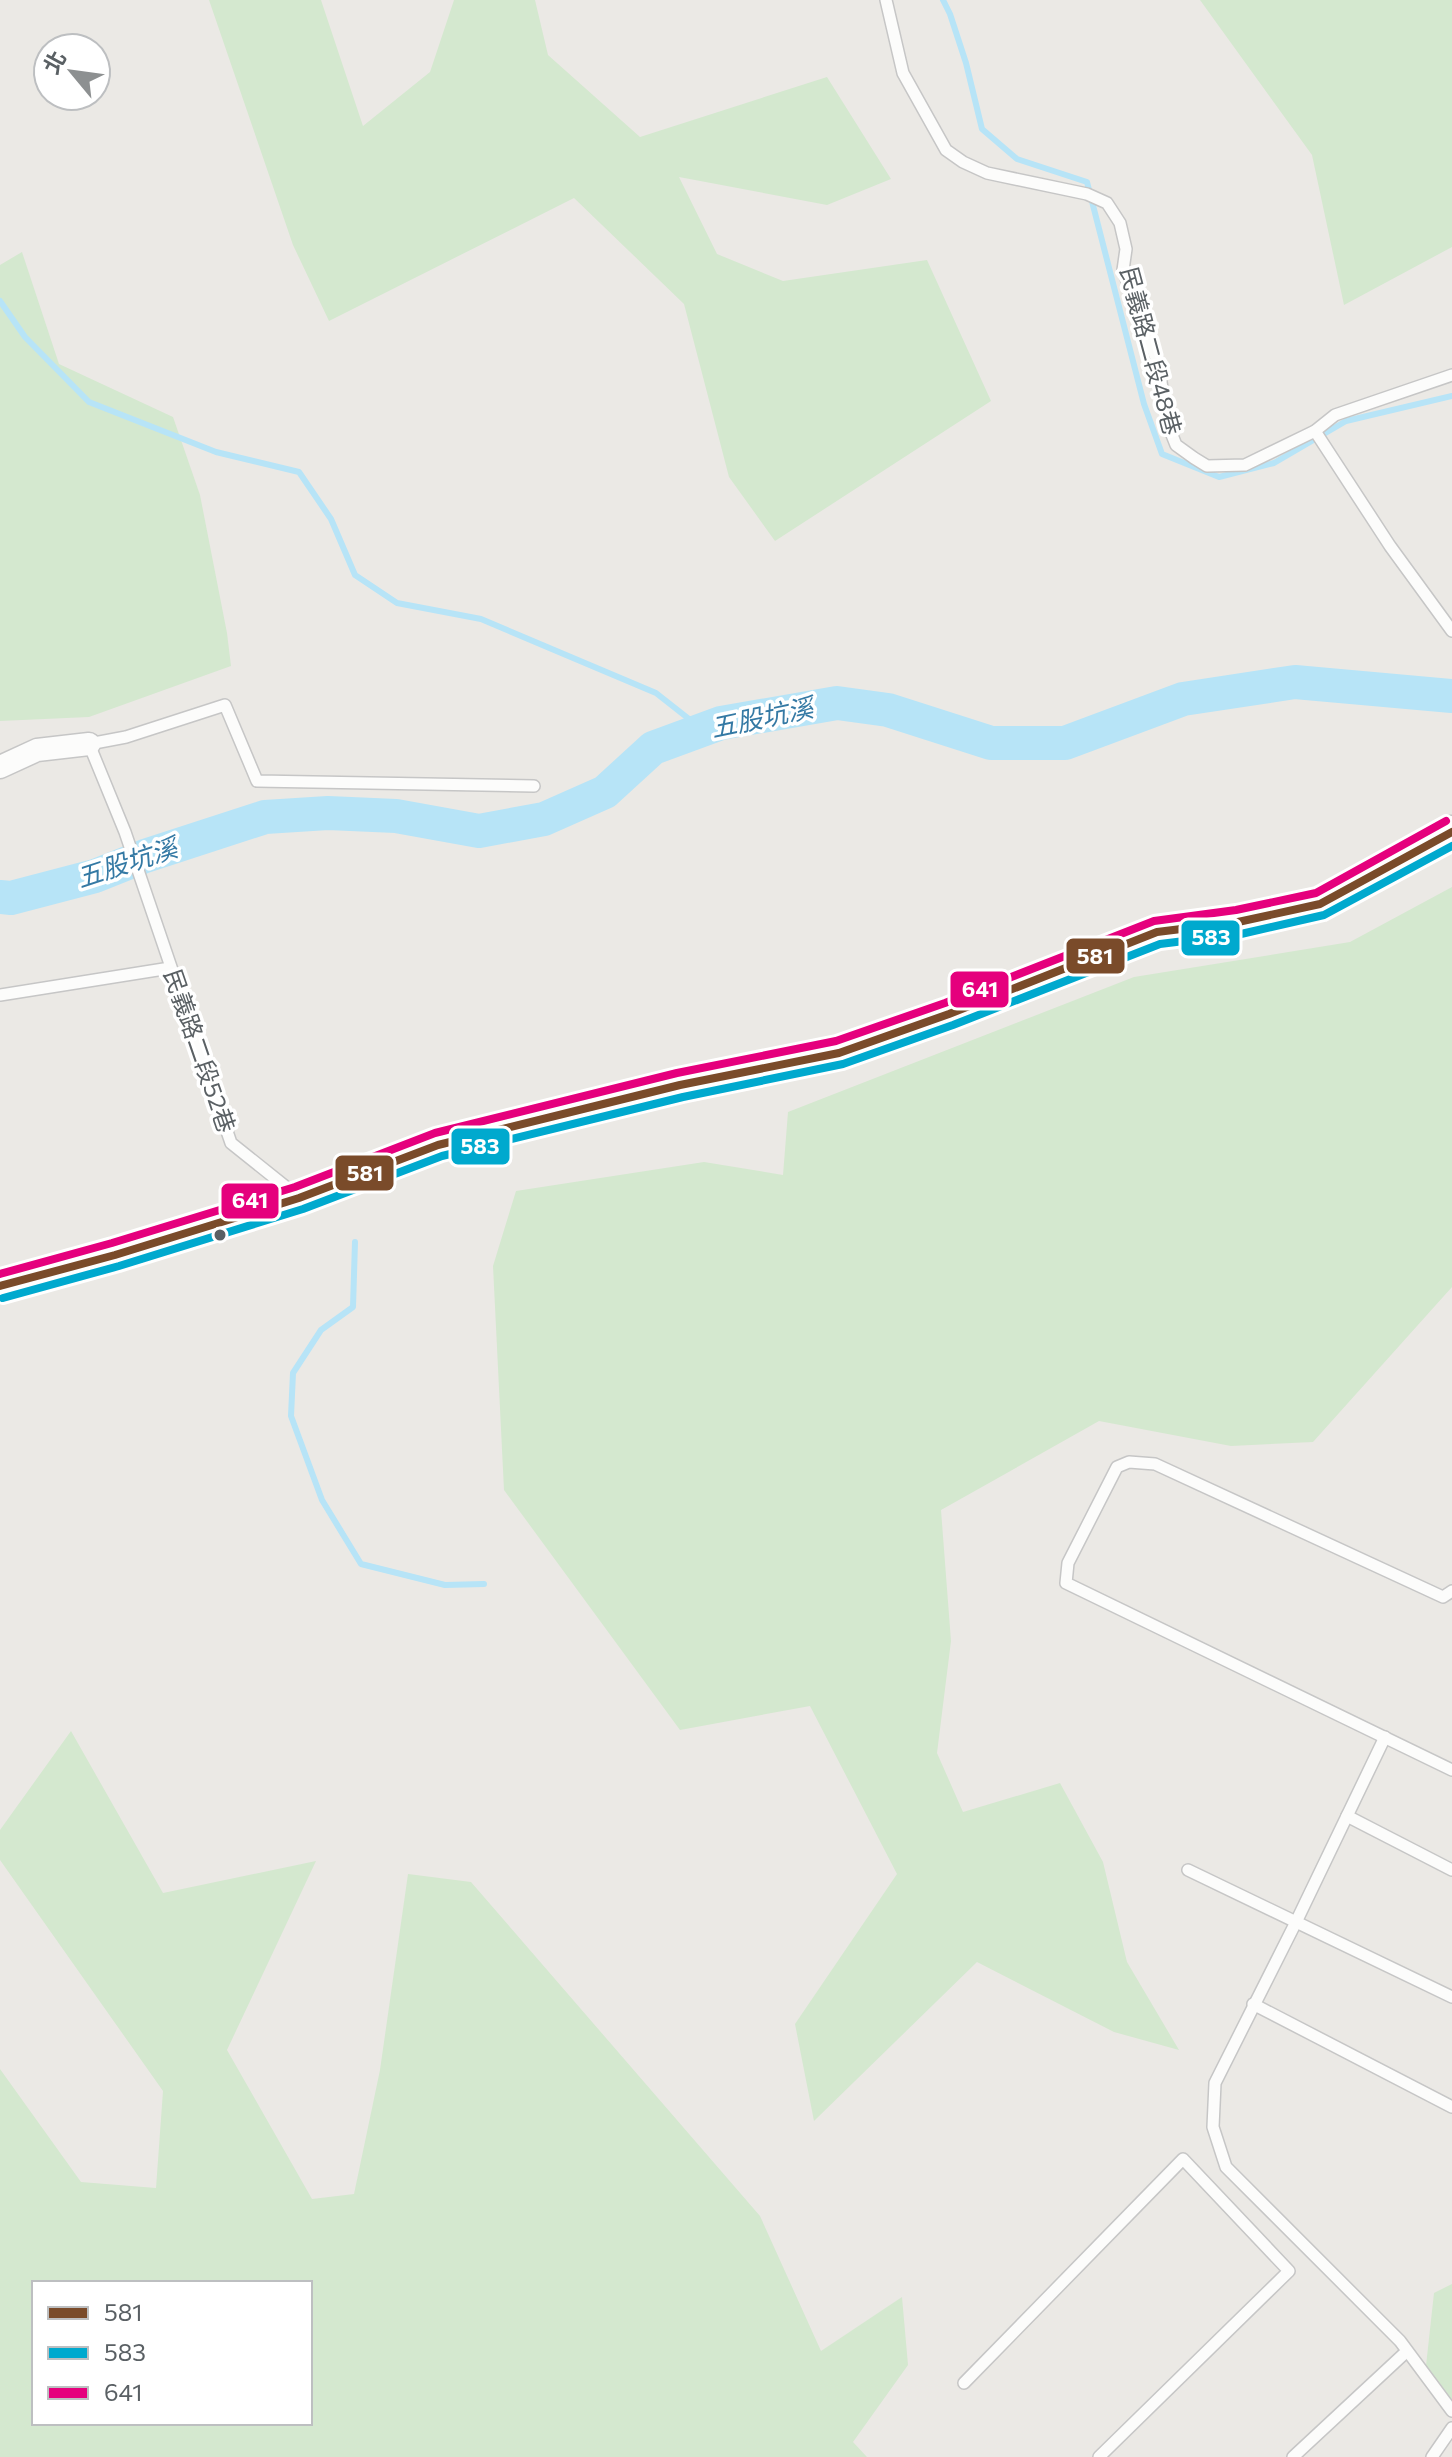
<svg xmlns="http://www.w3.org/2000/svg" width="1452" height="2457" font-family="Commissioner,'Noto Sans TC',sans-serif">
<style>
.green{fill:#d4e8cf;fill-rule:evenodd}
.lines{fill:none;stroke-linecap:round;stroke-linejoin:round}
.stream{stroke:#b7e4f7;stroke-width:6}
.river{stroke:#b7e4f7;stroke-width:34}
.service-casing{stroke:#c6c6c6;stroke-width:14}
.minor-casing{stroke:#c6c6c6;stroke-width:25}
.secondary-casing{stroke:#c6c6c6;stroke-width:35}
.service{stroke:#fcfcfb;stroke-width:11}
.minor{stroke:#fcfcfb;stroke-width:22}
.secondary{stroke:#fcfcfb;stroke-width:32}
.bus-1-casing{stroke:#fff;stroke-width:14}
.bus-2-casing{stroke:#fff;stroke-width:14}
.bus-3-casing{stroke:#fff;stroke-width:14}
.bus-1{stroke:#7a4b2a;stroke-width:8}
.bus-2{stroke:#00a9ce;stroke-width:8}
.bus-3{stroke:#e5007d;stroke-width:8}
.bus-dot{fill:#5a6064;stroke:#fff;stroke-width:3}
.labels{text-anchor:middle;stroke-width:7;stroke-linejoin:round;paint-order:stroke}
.street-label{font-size:24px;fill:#5a6064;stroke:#fff}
.water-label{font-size:26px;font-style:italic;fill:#3479a4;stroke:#fff}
.line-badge{stroke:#fff;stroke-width:3}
.badge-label{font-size:22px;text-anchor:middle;font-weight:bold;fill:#fff}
</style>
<rect width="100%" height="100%" fill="#ebe9e5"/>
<g class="green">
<polygon points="209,0 321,0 363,126 430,72 454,0 535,0 548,55 640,137 827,77 891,179 827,205 679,177 717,254 783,281 927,260 991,401 775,541 729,477 684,304 574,198 329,321 293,245"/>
<polygon points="1200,0 1452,0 1452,247 1344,305 1312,155"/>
<polygon points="22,252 59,364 173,417 200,495 227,633 231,666 89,717 0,721 0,265"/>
<polygon points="1452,887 1452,1287 1313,1442 1231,1446 1099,1421 941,1510 951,1641 937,1753 963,1812 1060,1783 1103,1862 1127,1962 1179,2050 1114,2032 977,1962 814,2121 795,2024 897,1874 810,1706 680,1730 504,1490 493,1266 516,1191 704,1162 783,1175 788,1112 1134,977 1350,942"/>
<path d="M71 1731 163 1893 316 1861 227 2050 312 2199 354 2194 380 2070 408 1874 471 1882 760 2216 821 2351 902 2297 908 2365 853 2442 867 2457H0V2069L81 2182 156 2188 163 2091 0 1860V1830ZM34 2283H310V2423H34Z"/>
<polygon points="1452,2284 1452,2399 1424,2384 1434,2293"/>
</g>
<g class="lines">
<g class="stream">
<polyline points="943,0 950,14 966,63 982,129 1017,159 1087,182 1144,404 1162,454 1219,477 1274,463 1346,421 1452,396"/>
<polyline points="0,301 25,337 89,402 216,452 299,472 331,519 355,575 397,603 481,619 656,693 703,730"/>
<polyline points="355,1242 353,1307 321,1330 293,1373 291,1416 322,1500 361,1564 445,1585 484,1584"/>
</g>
<polyline class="river" points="0,897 11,898 95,876 145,856 265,817 328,813 396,816 479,831 544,819 605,792 653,748 721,723 837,703 888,710 991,743 1065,743 1183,699 1295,682 1452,696"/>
<g class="service-casing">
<g id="service">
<polyline points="886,0 903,73 946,150 963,162 987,173 1087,194 1107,203 1120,223 1126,249 1123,270 1157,361 1170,430 1176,445 1194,458 1207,466 1245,465 1315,431 1335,415 1452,375"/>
<polyline points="1315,431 1390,546 1452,631"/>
<polyline points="0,995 170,968"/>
<polyline points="296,1195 231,1143 125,832 89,744 126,737 225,705 257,781 534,786"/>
<polyline points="1452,1591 1443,1597 1155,1464 1129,1462 1117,1467 1068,1563 1066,1583 1452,1770"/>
<polyline points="1385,1737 1297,1920 1215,2083 1213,2127 1226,2167 1400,2341 1452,2411"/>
<polyline points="1347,1816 1452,1870"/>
<polyline points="1188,1870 1452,1997"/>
<polyline points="1253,2004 1452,2107"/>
<polyline points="964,2383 1183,2159 1289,2271 1099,2457"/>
<polyline points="1293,2457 1406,2352"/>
<polyline points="1432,2457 1452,2428"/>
</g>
</g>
<g class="minor-casing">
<polyline id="minor" points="0,767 37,750 89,744"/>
</g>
<g class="secondary-casing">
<polyline id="secondary" points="0,1286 115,1255 299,1198 438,1145 680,1085 839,1053 949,1014 1157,932 1238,922 1320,904 1452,832"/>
</g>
<use href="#service" class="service"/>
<use href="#minor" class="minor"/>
<use href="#secondary" class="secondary"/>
<g class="bus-1-casing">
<polyline id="bus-1" points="0,1286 115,1255 299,1198 438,1145 680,1085 839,1053 949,1014 1157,932 1238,922 1320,904 1452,832"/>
</g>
<g class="bus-2-casing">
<polyline id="bus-2" points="3,1298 119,1266 303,1209 442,1156 683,1097 843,1064 953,1025 1160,944 1241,934 1324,915 1452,846"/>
</g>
<g class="bus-3-casing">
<polyline id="bus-3" points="0,1274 112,1243 295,1187 435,1133 677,1073 836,1041 945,1003 1154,921 1236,910 1316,893 1446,821"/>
</g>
<use href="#bus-1" class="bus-1"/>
<use href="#bus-2" class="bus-2"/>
<use href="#bus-3" class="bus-3"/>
</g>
<circle class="bus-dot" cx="220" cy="1235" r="7"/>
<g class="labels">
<g class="street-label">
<text transform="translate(1150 351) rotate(75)" y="8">民義路二段48巷</text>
<text transform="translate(199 1051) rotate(71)" y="8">民義路二段52巷</text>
</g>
<g class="water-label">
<text transform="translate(762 718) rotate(-12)" y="9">五股坑溪</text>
<text transform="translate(127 863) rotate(-18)" y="9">五股坑溪</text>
</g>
</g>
<g class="line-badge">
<rect x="1180" y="919" width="61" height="38" rx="8" fill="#00a9ce"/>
<rect x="1065" y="937" width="61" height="38" rx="8" fill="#7a4b2a"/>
<rect x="949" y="970" width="61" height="39" rx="8" fill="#e5007d"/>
<rect x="450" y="1127" width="61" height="39" rx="8" fill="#00a9ce"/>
<rect x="334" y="1154" width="61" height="38" rx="8" fill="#7a4b2a"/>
<rect x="220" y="1182" width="60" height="38" rx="8" fill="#e5007d"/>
</g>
<g class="badge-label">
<text x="1211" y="945">583</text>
<text x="1095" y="964">581</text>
<text x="980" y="997">641</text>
<text x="480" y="1154">583</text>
<text x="365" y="1181">581</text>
<text x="250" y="1208">641</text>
</g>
<rect x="32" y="2281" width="280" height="144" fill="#ffffff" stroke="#bdbfc1" stroke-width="2"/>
<rect x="48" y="2307" width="40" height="12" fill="#7a4b2a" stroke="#bdbfc1" stroke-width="2"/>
<text x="104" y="2321" font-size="24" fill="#5a6064">581</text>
<rect x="48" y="2347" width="40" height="12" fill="#00a9ce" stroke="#bdbfc1" stroke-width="2"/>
<text x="104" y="2361" font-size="24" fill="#5a6064">583</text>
<rect x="48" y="2387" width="40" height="12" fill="#e5007d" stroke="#bdbfc1" stroke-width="2"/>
<text x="104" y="2401" font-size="24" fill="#5a6064">641</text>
<g transform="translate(72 72) rotate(299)"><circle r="38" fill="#ffffff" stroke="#bdbfc1" stroke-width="2"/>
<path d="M0-6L14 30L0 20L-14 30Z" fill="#8d9091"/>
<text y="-12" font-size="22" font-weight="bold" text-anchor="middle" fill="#5a6064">北</text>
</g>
</svg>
